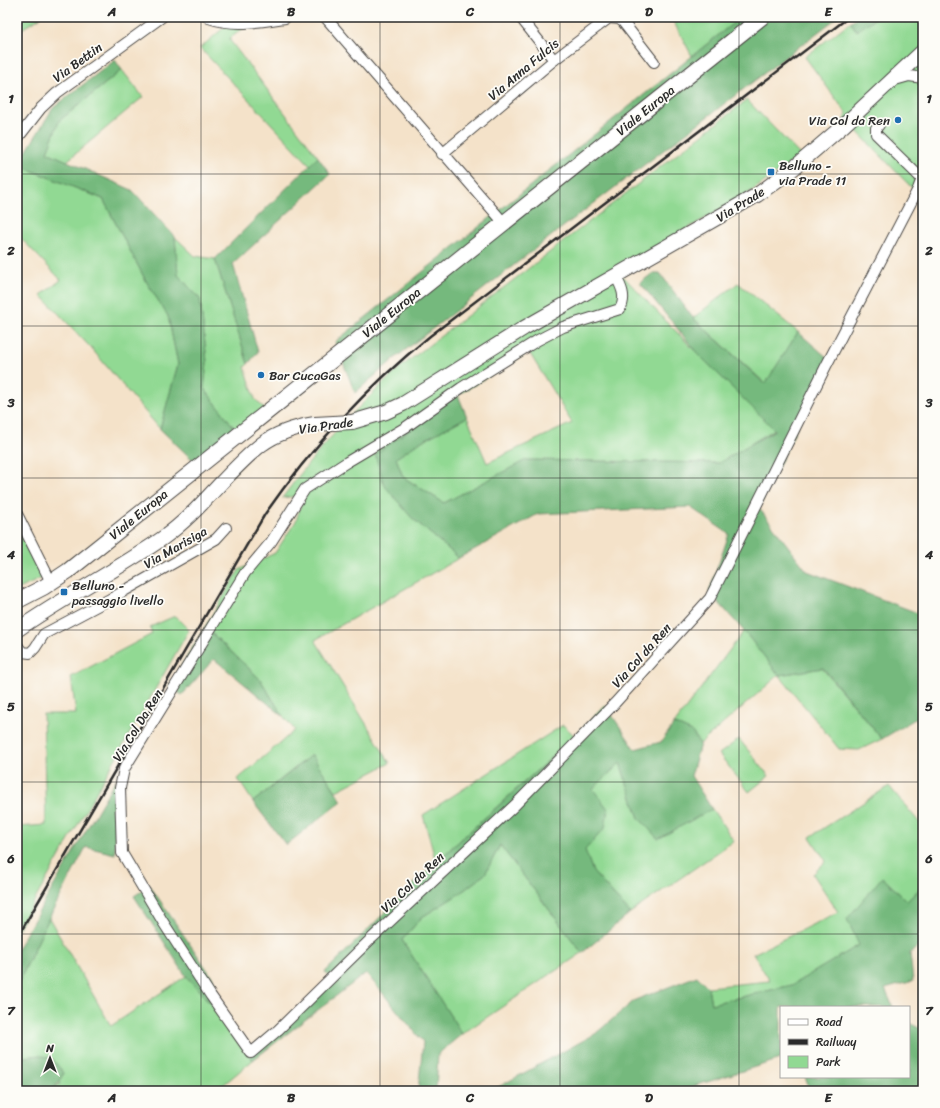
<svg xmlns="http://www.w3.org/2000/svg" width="940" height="1108" font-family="Sriracha,sans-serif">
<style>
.green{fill:#91d993;stroke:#5e825f}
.forest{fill:#74b97d;stroke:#507254}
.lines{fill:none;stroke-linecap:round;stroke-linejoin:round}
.minor-casing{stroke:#494643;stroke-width:12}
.tertiary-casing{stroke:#494643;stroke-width:14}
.secondary-casing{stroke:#494643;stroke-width:16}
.primary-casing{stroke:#494643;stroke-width:17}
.minor{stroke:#fff;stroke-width:10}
.tertiary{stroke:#fff;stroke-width:12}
.secondary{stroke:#fff;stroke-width:14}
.primary{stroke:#fff;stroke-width:15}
.rail{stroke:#2b2b2b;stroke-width:2.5}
.secondary-bridge-casing{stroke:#494643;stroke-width:16;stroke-linecap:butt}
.secondary-bridge{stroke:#fff;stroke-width:14}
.grid{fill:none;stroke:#2b2b2b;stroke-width:1;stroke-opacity:0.55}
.poi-dot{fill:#1f6fb2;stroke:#fdfcf7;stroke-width:1.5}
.labels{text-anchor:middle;stroke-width:3.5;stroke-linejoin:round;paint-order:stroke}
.street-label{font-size:13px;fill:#2b2b2b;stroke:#fdfcf7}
.poi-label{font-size:13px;fill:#2b2b2b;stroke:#fdfcf7;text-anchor:start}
.neatline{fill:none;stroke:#2b2b2b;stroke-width:1.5}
.grid-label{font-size:13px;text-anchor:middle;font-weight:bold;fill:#2b2b2b}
</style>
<rect width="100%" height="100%" fill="#fdfcf7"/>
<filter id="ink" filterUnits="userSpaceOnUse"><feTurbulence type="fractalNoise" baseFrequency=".025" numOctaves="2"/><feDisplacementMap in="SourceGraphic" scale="8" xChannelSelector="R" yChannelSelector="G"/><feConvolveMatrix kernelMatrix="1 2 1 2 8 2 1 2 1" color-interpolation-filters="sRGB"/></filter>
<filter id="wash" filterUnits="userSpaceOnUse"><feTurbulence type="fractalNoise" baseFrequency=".012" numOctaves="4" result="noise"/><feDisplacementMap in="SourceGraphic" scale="16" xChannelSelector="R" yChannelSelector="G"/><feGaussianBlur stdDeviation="0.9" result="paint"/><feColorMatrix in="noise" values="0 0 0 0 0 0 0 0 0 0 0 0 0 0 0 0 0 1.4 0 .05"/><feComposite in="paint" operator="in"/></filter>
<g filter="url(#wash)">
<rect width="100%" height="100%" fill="#f4e2c9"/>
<g class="green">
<polygon points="17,17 41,17 17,32"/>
<polygon points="259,17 229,39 318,157 310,165 200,48 227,25"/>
<polygon points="671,17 741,17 692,56"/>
<polygon points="877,17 923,17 923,184 915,181 914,190 844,118 847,114 805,57 850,22 857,31"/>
<polygon points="122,70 143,97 67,161 47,152 59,121"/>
<path d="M747 100 801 156 743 197 616 269 699 355 775 429 719 463 527 460 444 503 403 477 396 458 420 442 467 417 487 463 572 423 529 352 458 395 375 454 411 517 459 558 315 640 390 763 336 791 311 755 253 802 238 779 295 730 283 716 260 679 205 627 239 570 275 553 296 521 304 495 282 498C319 448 356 407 402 366Z"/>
<polygon points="18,165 103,199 146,281 168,316 178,364 160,429 91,348 41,295 61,280 17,234"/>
<polygon points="175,237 195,256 215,259 248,364 245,367 255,399 265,409 236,430 204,388 207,362 200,299 178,275"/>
<polygon points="738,283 798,332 766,384 693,318"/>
<polygon points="17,524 27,548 44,577 17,590"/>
<polygon points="175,616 189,630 17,931 17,827 46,825 43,714 76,714 71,677 152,634 150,627"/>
<polygon points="744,631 779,675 822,668 882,739 859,750 839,749 779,675 700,744 692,732 674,724"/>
<polygon points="563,725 575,736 436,862 423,815"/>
<polygon points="739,739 769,776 749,792 719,754"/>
<polygon points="620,763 639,818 658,838 712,809 734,841 630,913 593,872 585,850 592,789"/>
<polygon points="889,786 923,827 923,886 907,901 882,877 860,945 792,985 711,1004 708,987 770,981 753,954 838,912 813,874 826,861 810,837"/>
<polygon points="500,845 582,953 462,1034 402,940 422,917 459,894 485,874"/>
<polygon points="49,918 111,1026 186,976 221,1015 253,1060 216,1091 50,1091 60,1084 40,1055 17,1058 17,986"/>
</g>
<g class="forest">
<polygon points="741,17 838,17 559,230 394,359 355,393 335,342"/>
<polygon points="857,17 877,17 857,31 850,22"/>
<polygon points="115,60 122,70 59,121 47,152 132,190 175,237 178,275 200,299 207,362 204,388 236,430 196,463 160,429 178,364 168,316 146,281 103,199 18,165 53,108"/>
<polygon points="318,157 330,174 233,264 258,352 248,364 215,259"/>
<polygon points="653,273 660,273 693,318 765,384 798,332 829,359 759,508 807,571 923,615 923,714 882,739 823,668 779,675 744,631 709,592 729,534 690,507 538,514 459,558 411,517 384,485 375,454 458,395 467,417 420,442 396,458 403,477 444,503 526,460 719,463 775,430 699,355 640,283"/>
<polygon points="205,627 260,679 283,716 214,659 182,695 169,686"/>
<polygon points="605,705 635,749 661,742 674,724 692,732 700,744 691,776 712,809 658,839 639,818 620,763 593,789 608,809 605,828 585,850 593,872 630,913 582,953 500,845 485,874 459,894 422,917 402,940 462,1034 438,1054 436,1091 418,1091 423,1042 366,973 253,1060 249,1054 331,980 325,972 436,862 567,744"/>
<polygon points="312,755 342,801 286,845 253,802"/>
<polygon points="116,779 115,854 86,847 49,918 17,986 17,949"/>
<polygon points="882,877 907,901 923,886 923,943 910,953 913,981 885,989 893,1007 781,1007 781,1059 678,1091 491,1091 595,1034 635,1000 697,976 708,987 711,1004 792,985 859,945 847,919"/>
<polygon points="150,886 213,978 221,1015 186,976 134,896"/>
<polygon points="909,1023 923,1030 923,1091 810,1091 805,1077 909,1077"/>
<path d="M40 1055 53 1059 63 1073C56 1097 38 1091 17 1091V1058Z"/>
</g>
</g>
<g filter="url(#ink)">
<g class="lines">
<g class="minor-casing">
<g id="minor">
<polyline points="325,17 504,223"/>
<polyline points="520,17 554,60"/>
<polyline points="895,80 909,76 923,78"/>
<polyline points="879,125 876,128 876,134 922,179"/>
<polyline points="17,139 41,108 57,93 162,17"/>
<polyline points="442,154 554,60 609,18 619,19 623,22 654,62"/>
<path d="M615 275C621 286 627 297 620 309L563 327 538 340 461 388 406 427 347 462 305 489 271 542 245 573 124 769 120 788 122 853 163 922 211 996 251 1053 278 1030 372 938 515 805 615 703 710 598 826 366 918 189 923 176"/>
<polyline points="17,514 51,582"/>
<polyline points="17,645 22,652 30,653 35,648 44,634 110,599 216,539 226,528"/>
</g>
</g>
<g class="tertiary-casing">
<path id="tertiary" d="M209 17C234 26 260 21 285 17"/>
</g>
<g class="secondary-casing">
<g id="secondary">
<polyline points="352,422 386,412 403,404 524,328 757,195 795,167 844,125 923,51"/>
<path d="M17 630C64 597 116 571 163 538 201 511 226 472 262 444 277 433 297 427 315 424"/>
</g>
</g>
<g class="primary-casing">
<polyline id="primary" points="17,601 44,587 68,571 762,17"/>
</g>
<use href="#minor" class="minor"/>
<use href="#tertiary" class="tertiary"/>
<use href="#secondary" class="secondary"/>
<use href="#primary" class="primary"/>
<path class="rail" d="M17 938 265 514C313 445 365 389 430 336L849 17"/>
<g class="secondary-bridge-casing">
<polyline id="secondary-bridge" points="315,424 352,422"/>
</g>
<use href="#secondary-bridge" class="secondary-bridge"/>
</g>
</g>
<path class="grid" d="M201 17V1091M380 17V1091M560 17V1091M739 17V1091M17 174H923M17 326H923M17 478H923M17 630H923M17 782H923M17 934H923"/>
<g class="poi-dot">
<circle cx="898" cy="120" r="4"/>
<rect x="767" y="168" width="8" height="8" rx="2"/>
<circle cx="261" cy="375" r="4"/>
<rect x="60" y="588" width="8" height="8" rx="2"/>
</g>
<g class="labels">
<g class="street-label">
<text transform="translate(77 62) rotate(-36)" y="5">Via Bettin</text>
<text transform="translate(523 69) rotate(-40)" y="5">Via Anna Fulcis</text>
<text transform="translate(645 110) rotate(-39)" y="5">Viale Europa</text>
<text transform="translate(740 204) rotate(-32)" y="5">Via Prade</text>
<text transform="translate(391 312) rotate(-39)" y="5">Viale Europa</text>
<text transform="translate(326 425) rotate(-8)" y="5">Via Prade</text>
<text transform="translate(138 514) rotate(-39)" y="5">Viale Europa</text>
<text transform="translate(175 547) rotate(-30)" y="5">Via Marisiga</text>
<text transform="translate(641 655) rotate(-48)" y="5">Via Col da Ren</text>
<text transform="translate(137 725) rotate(-58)" y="5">Via Col Da Ren</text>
<text transform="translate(412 882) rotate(-43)" y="5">Via Col da Ren</text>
</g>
<g class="poi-label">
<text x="890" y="125" text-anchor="end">Via Col da Ren</text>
<text x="779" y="170">Belluno -<tspan x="779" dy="15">via Prade 11</tspan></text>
<text x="269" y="380">Bar CucaGas</text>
<text x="72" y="590">Belluno -<tspan x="72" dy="15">passaggio livello</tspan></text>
</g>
</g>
<rect width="940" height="1108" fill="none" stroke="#fdfcf7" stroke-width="44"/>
<rect x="780" y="1006" width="130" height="72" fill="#fdfcf7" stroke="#a9a8a5"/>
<rect x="788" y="1019" width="20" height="6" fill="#ffffff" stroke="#a9a8a5"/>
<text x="816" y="1026" font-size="12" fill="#2b2b2b">Road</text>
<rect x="788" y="1039" width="20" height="6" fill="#2b2b2b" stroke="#a9a8a5"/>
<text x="816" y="1046" font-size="12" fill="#2b2b2b">Railway</text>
<rect x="788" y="1056" width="20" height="12" fill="#91d993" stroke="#a9a8a5"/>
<text x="816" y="1066" font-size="12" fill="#2b2b2b">Park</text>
<g transform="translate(50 1058)" stroke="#fdfcf7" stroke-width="3" paint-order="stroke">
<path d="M0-3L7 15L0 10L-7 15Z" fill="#2b2b2b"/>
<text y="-6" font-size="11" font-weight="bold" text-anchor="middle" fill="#2b2b2b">N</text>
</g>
<rect x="22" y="22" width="896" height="1064" class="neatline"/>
<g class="grid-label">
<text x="112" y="16">A</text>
<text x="291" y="16">B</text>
<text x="470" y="16">C</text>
<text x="649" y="16">D</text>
<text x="828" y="16">E</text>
<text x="11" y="103">1</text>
<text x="929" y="103">1</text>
<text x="11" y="255">2</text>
<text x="929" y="255">2</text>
<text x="11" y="407">3</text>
<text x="929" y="407">3</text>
<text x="11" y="559">4</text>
<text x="929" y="559">4</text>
<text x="11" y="711">5</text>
<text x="929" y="711">5</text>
<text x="11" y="863">6</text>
<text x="929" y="863">6</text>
<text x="11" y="1015">7</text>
<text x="929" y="1015">7</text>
<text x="112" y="1102">A</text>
<text x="291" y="1102">B</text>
<text x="470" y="1102">C</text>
<text x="649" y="1102">D</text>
<text x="828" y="1102">E</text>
</g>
</svg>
